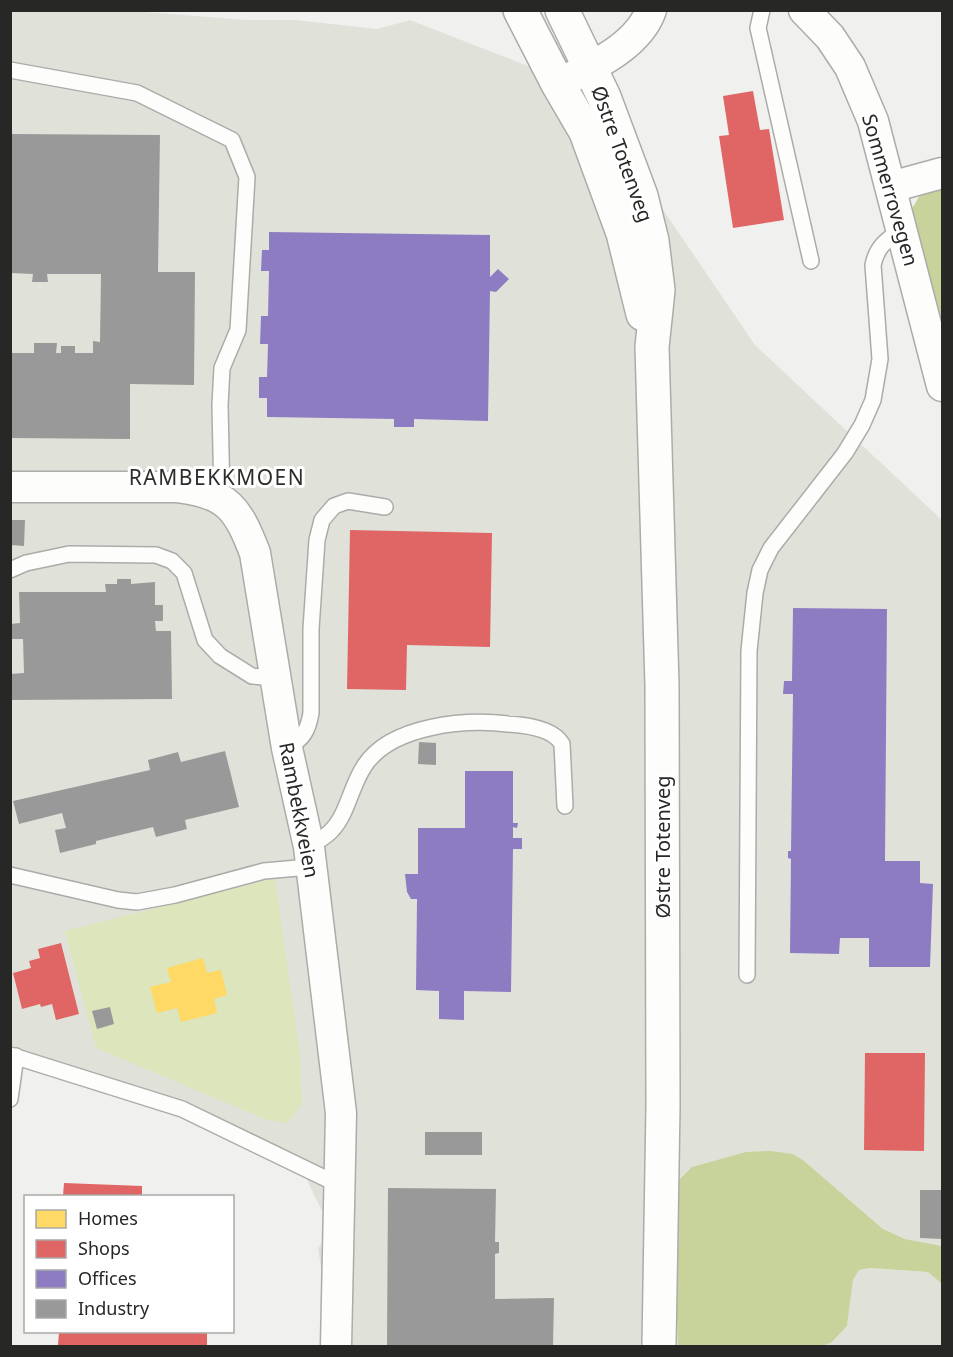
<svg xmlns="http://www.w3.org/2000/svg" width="953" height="1357" font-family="'Noto Sans',sans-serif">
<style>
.built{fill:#e0e2da}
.green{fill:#dce5bb}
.forest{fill:#c8d29b}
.homes{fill:#ffd966}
.shops{fill:#e06666}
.offices{fill:#8e7cc3}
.industry{fill:#999}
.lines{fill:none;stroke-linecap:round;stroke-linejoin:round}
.lane-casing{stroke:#abacaa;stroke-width:18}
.street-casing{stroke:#abacaa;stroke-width:33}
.primary-casing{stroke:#abacaa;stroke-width:36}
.lane{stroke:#fdfdfc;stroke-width:15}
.street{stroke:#fdfdfc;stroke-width:30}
.primary{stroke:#fdfdfc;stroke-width:33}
.labels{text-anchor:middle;stroke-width:6;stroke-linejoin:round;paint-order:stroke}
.street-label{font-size:20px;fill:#272725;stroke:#fff}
.neighbourhood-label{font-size:21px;letter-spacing:1.5px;fill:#2d2e2a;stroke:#fff}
</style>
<rect width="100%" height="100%" fill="#f0f1ee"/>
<g class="built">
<polygon points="10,11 132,11 248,20 295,20 377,29 410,20 579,86 755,345 942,520 942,1246 905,1239 883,1229 803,1160 793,1154 674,1231 678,1346 333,1346 318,1248 332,1232 306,1178 192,1104 11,1048"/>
<polygon points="870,1268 928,1272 942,1284 942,1346 821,1346 831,1343 847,1326 853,1280 859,1270"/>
</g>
<polygon class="green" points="275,878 300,1054 302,1104 287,1123 267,1120 96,1048 65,931"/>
<g class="forest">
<polygon points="942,188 942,322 935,319 910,212 920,195"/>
<polygon points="770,1151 793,1154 803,1160 883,1229 905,1239 942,1246 942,1284 928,1272 870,1268 859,1270 853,1280 847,1326 831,1343 821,1346 678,1346 674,1231 676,1183 692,1167 746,1152"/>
</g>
<polygon class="homes" points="203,958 207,973 221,970 227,995 214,999 217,1013 181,1022 177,1008 157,1013 150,987 171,982 167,968"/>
<g class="shops">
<polygon points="753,91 760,130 769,129 784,220 733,228 719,136 729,135 723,96"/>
<polygon points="350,530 492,533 490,647 407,645 406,690 347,689"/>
<polygon points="61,943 79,1014 56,1020 52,1004 41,1007 40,1004 22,1009 13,973 31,968 29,961 40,958 38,949"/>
<polygon points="865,1053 925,1053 924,1151 864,1150"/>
<polygon points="64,1183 142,1186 142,1196 63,1196"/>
<polygon points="59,1332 207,1332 207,1346 58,1345"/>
</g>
<g class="offices">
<polygon points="269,232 490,235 490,277 498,269 509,279 496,292 490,291 488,421 414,419 414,427 394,427 394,419 267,417 267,398 259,398 259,377 267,377 268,344 260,344 261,316 268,316 269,271 261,271 262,250 269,250"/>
<polygon points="793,608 887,609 885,861 920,861 920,883 933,884 930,967 869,967 869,938 840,938 839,954 790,953 791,859 788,858 788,851 791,851 793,694 783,694 784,681 792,681"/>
<polygon points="465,771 513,771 513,823 518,823 517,828 513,827 513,838 522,838 522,849 513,849 511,992 464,991 464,1020 439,1019 439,991 416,990 417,899 411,899 407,892 405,874 418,874 418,828 465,828"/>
</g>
<g class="industry">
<polygon points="10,134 160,135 158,272 195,272 194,385 130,384 130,439 10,438 10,353 34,353 34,343 57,343 56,353 61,353 61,346 75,346 75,353 93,353 93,341 100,342 101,274 47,274 48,282 32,282 33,274 10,273"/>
<polygon points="10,520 25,520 24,546 10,545"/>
<polygon points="117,579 131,579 131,584 155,582 155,605 163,605 163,621 155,621 156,631 171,631 172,699 10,700 10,674 24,673 23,639 10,639 10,624 20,623 19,592 106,592 105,584 117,584"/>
<polygon points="419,742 436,743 436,765 418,764"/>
<polygon points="225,751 239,807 185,820 187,829 156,837 153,827 96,841 96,844 60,853 55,830 66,828 62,813 19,824 13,801 150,770 148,760 178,752 181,762"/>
<polygon points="110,1007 114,1024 97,1029 92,1011"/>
<rect x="425" y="1132" width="57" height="23"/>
<polygon points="388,1188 496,1189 495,1242 499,1242 499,1253 495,1254 495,1299 554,1298 553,1346 387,1346"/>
<polygon points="920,1190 942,1190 942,1239 920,1238"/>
</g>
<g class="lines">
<g class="lane-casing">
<g id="lane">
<polyline points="762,10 758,28 811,261"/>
<polyline points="10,70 137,93 232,140 247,177 238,330 222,368 220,405 222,499"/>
<polyline points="10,570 26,563 69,554 156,555 172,561 184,573 205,640 220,656 252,676 276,678"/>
<path d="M287 748C303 739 308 731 311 713V629L317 540 322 520 334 506 348 501 385 507"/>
<path d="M309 847C316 842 326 837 332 830 348 813 351 785 365 765 392 725 465 719 508 724 525 725 553 728 562 744L565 806"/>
<polyline points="10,875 118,900 137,902 175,895 264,871 298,868 312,869"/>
<path d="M747 975 749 651 755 593 760 570 771 548 845 453 862 425 873 400 880 359 873 265C877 246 887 240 902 229"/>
<polyline points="10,1055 182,1109 339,1185"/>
<polyline points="10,1099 16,1056"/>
</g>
</g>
<g class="street-casing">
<g id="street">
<polyline points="804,10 830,37 850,67 873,121 942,386"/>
<path d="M558 84C591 67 638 47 651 10"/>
<polyline points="891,187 942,173"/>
<path d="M10 487H178C228 493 238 509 255 553L287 748 309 847 341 1113 336 1346"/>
</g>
</g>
<g class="primary-casing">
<g id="primary">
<polyline points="520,10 558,84 586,132 623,233 643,314"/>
<polyline points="562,10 604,97 641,196 652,241 658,290 652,347 662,685 663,1106 659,1346"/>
</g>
</g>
<use href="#lane" class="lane"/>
<use href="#street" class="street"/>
<use href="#primary" class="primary"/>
</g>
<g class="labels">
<g class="street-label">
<text transform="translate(622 154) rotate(70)" y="7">Østre Totenveg</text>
<text transform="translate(890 190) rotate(74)" y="7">Sommerrovegen</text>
<text transform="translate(299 810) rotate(79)" y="7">Rambekkveien</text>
<text transform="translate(663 847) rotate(-90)" y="7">Østre Totenveg</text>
</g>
<g class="neighbourhood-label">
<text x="217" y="485">RAMBEKKMOEN</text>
</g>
</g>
<rect width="953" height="1357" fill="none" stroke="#272725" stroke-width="24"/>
<rect x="24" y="1195" width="210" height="138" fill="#ffffff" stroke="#a9a9a8" stroke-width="1.5"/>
<rect x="36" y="1210" width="30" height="18" fill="#ffd966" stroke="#a9a9a8" stroke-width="1.5"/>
<text x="78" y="1225" font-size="18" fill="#272725">Homes</text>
<rect x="36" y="1240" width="30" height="18" fill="#e06666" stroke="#a9a9a8" stroke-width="1.5"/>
<text x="78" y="1255" font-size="18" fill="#272725">Shops</text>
<rect x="36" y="1270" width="30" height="18" fill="#8e7cc3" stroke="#a9a9a8" stroke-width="1.5"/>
<text x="78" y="1285" font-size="18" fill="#272725">Offices</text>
<rect x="36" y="1300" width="30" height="18" fill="#999999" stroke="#a9a9a8" stroke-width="1.5"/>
<text x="78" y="1315" font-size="18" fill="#272725">Industry</text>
</svg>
